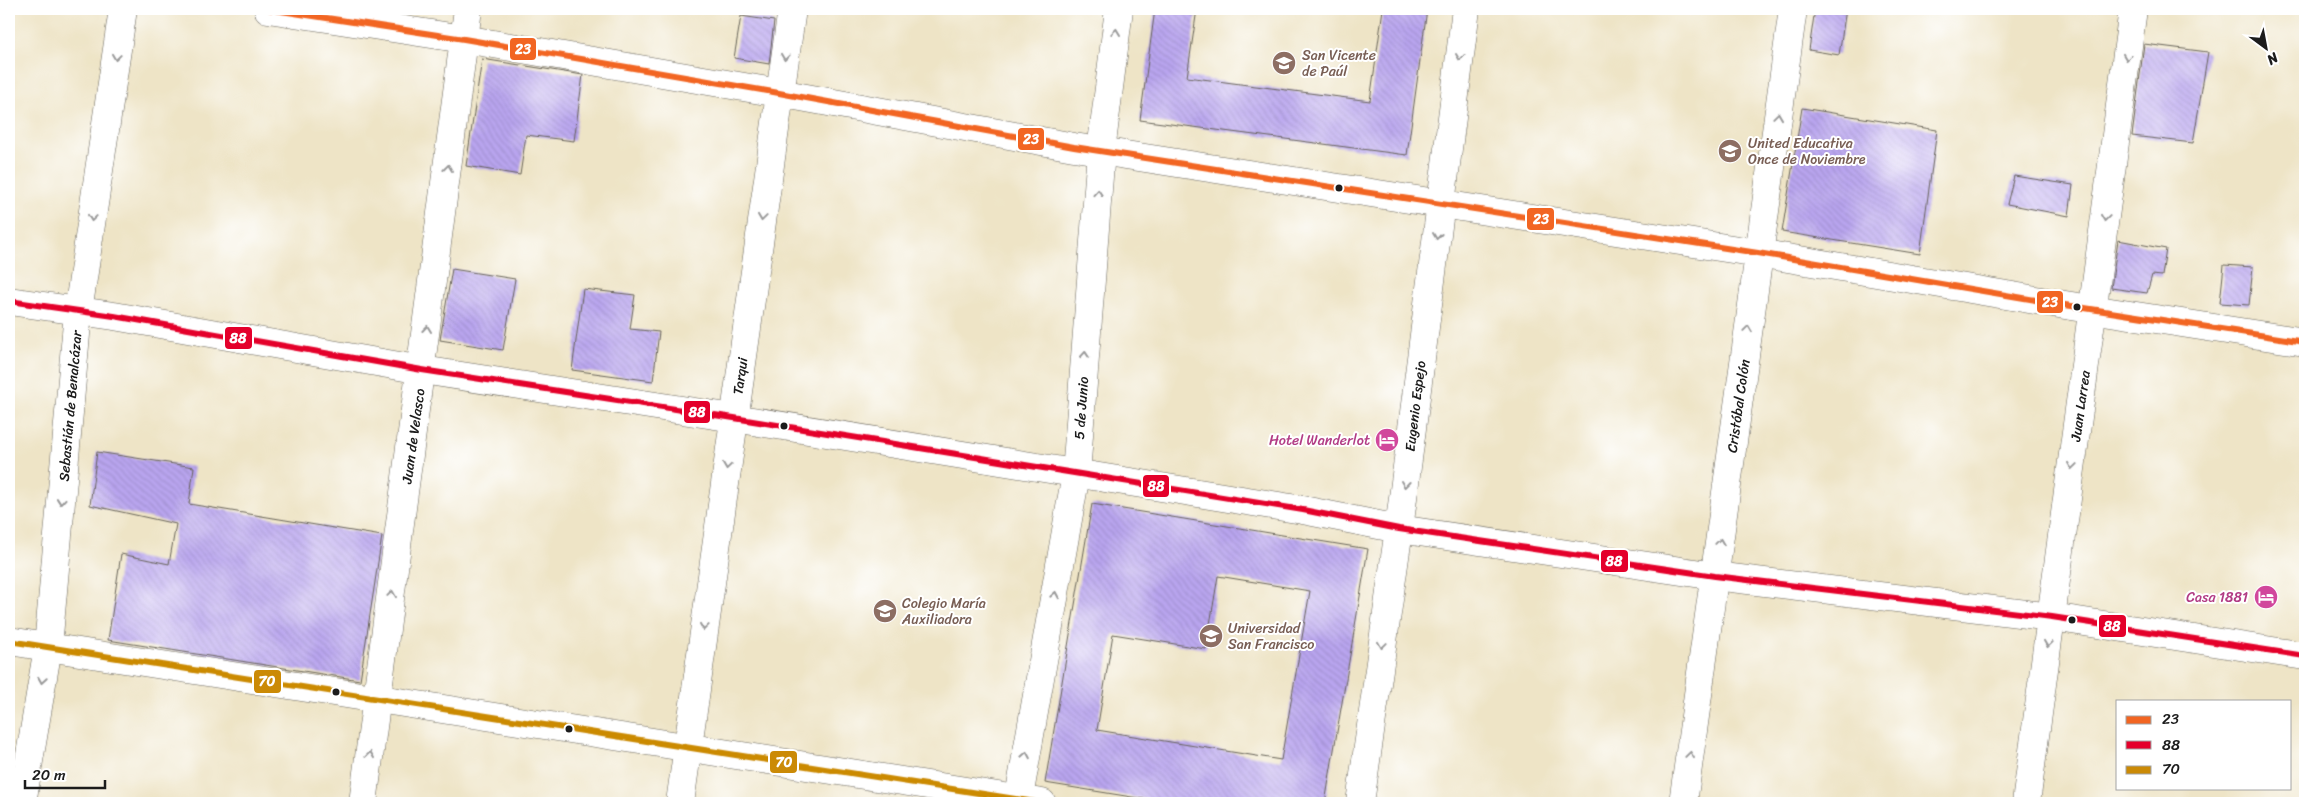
<svg xmlns="http://www.w3.org/2000/svg" width="2314" height="812" font-family="Sriracha,sans-serif">
<style>
.building{fill:url(#building-back-hatch);fill-rule:evenodd}
.lines{fill:none;stroke-linecap:round;stroke-linejoin:round}
.minor-casing{stroke:#666258;stroke-width:29}
.minor{stroke:#fff;stroke-width:28}
.bus-1-casing{stroke:#fff;stroke-width:10}
.bus-2-casing{stroke:#fff;stroke-width:10}
.bus-3-casing{stroke:#fff;stroke-width:10}
.bus-1{stroke:#f26522;stroke-width:6}
.bus-2{stroke:#e4002b;stroke-width:6}
.bus-3{stroke:#cb8a06;stroke-width:6}
.oneway{stroke:#999}
.bus-dot{fill:#1c1c1c;stroke:#fff;stroke-width:2}
.labels{text-anchor:middle;stroke-width:4;stroke-linejoin:round;paint-order:stroke}
.education-label{font-size:14px;fill:#785e54;stroke:#fff;text-anchor:start}
.street-label{font-size:14px;fill:#1c1c1c;stroke:#fff}
.hotel-label{font-size:14px;fill:#b23c85;stroke:#fff;text-anchor:end}
.line-badge{stroke:#fff;stroke-width:2}
.badge-label{font-size:14px;text-anchor:middle;font-weight:bold;fill:#fff}
</style>
<defs>
<pattern id="building-back-hatch" width="6" height="6" patternUnits="userSpaceOnUse" patternTransform="scale(1.25)"><rect width="6" height="6" fill="#b9a5ef"/><path d="M-1 5l2 2M0 0l6 6M5-1l2 2" fill="none" stroke="#9e8dcc"/></pattern>
</defs>
<rect width="100%" height="100%" fill="#fff"/>
<filter id="ink" filterUnits="userSpaceOnUse"><feTurbulence type="fractalNoise" baseFrequency=".02" numOctaves="2"/><feDisplacementMap in="SourceGraphic" scale="10" xChannelSelector="R" yChannelSelector="G"/><feConvolveMatrix kernelMatrix="1 2 1 2 8 2 1 2 1" color-interpolation-filters="sRGB"/></filter>
<filter id="wash" filterUnits="userSpaceOnUse"><feTurbulence type="fractalNoise" baseFrequency=".0096" numOctaves="4" result="noise"/><feDisplacementMap in="SourceGraphic" scale="20" xChannelSelector="R" yChannelSelector="G"/><feGaussianBlur stdDeviation="1.12" result="paint"/><feColorMatrix in="noise" values="0 0 0 0 0 0 0 0 0 0 0 0 0 0 0 0 0 1.4 0 .05"/><feComposite in="paint" operator="in"/></filter>
<g filter="url(#wash)">
<rect width="100%" height="100%" fill="#eee4c6"/>
<g id="blocks">
<g class="building">
<polygon points="1155,9 1197,9 1187,77 1370,101 1383,9 1427,9 1407,155 1140,120"/>
<polygon points="1815,9 1846,9 1839,55 1809,50"/>
<polygon points="741,16 774,21 769,64 734,58"/>
<polygon points="2144,44 2208,52 2193,143 2132,136"/>
<polygon points="482,59 583,75 574,141 526,135 520,175 466,166"/>
<polygon points="1802,108 1937,130 1920,254 1782,232"/>
<polygon points="2014,176 2073,185 2069,216 2007,204"/>
<polygon points="2118,240 2166,249 2162,276 2152,275 2147,293 2111,288"/>
<polygon points="2224,265 2253,267 2249,305 2220,303"/>
<polygon points="452,269 515,279 503,350 440,340"/>
<polygon points="583,289 635,295 630,329 659,332 653,381 572,370"/>
<polygon points="97,452 194,467 189,504 382,536 360,680 108,640 121,554 169,564 176,524 90,505"/>
<path d="M1092 504 1368 549 1325 803H1169L1045 783ZM1218 576 1310 591 1281 760 1097 730 1113 634 1206 649Z"/>
</g>
</g>
</g>
<g filter="url(#ink)">
<use href="#blocks" fill-opacity="0" stroke="#666258" stroke-width="1"/>
<g class="lines">
<g class="minor-casing">
<g id="minor">
<polyline points="268,9 464,39 779,93 1074,147 1758,253 2065,305 2305,342"/>
<polyline points="9,301 114,316 422,370 734,418 1303,510 1399,529 1715,576 2052,617 2305,656"/>
<polyline points="9,641 1042,803"/>
<polyline points="22,803 48,647 78,312 123,9"/>
<polyline points="363,803 468,9"/>
<polyline points="680,803 792,9"/>
<polyline points="1018,803 1076,474 1101,151 1119,9"/>
<polyline points="1360,803 1399,529 1466,9"/>
<polyline points="1683,803 1793,9"/>
<polyline points="2026,803 2133,9"/>
</g>
</g>
<use href="#minor" class="minor"/>
<g class="bus-1-casing">
<polyline id="bus-1" points="268,9 464,39 779,93 1074,147 1758,253 2065,305 2305,342"/>
</g>
<g class="bus-2-casing">
<polyline id="bus-2" points="9,301 114,316 422,370 734,418 1303,510 1399,529 1715,576 2052,617 2305,656"/>
</g>
<g class="bus-3-casing">
<polyline id="bus-3" points="9,641 1042,803"/>
</g>
<use href="#bus-1" class="bus-1"/>
<use href="#bus-2" class="bus-2"/>
<use href="#bus-3" class="bus-3"/>
</g>
<defs><path id="oneway-chevron" d="M-2-3.5L2.5 0L-2 3.5" fill="none" stroke-width="1.6" stroke-linecap="round" stroke-linejoin="round" transform="scale(1.25)"/></defs>
<g class="oneway">
<use href="#oneway-chevron" transform="translate(1116 32) rotate(-83)"/>
<use href="#oneway-chevron" transform="translate(116 57) rotate(98)"/>
<use href="#oneway-chevron" transform="translate(785 57) rotate(98)"/>
<use href="#oneway-chevron" transform="translate(1460 57) rotate(97)"/>
<use href="#oneway-chevron" transform="translate(2127 57) rotate(98)"/>
<use href="#oneway-chevron" transform="translate(1778 116) rotate(-82)"/>
<use href="#oneway-chevron" transform="translate(448 168) rotate(-83)"/>
<use href="#oneway-chevron" transform="translate(1098 193) rotate(-86)"/>
<use href="#oneway-chevron" transform="translate(92 218) rotate(98)"/>
<use href="#oneway-chevron" transform="translate(762 218) rotate(98)"/>
<use href="#oneway-chevron" transform="translate(2105 218) rotate(98)"/>
<use href="#oneway-chevron" transform="translate(1437 236) rotate(97)"/>
<use href="#oneway-chevron" transform="translate(427 329) rotate(-83)"/>
<use href="#oneway-chevron" transform="translate(1748 329) rotate(-82)"/>
<use href="#oneway-chevron" transform="translate(1085 355) rotate(-86)"/>
<use href="#oneway-chevron" transform="translate(727 466) rotate(98)"/>
<use href="#oneway-chevron" transform="translate(2072 466) rotate(98)"/>
<use href="#oneway-chevron" transform="translate(1405 484) rotate(97)"/>
<use href="#oneway-chevron" transform="translate(61 501) rotate(95)"/>
<use href="#oneway-chevron" transform="translate(1720 542) rotate(-82)"/>
<use href="#oneway-chevron" transform="translate(392 594) rotate(-82)"/>
<use href="#oneway-chevron" transform="translate(1055 595) rotate(-80)"/>
<use href="#oneway-chevron" transform="translate(704 627) rotate(98)"/>
<use href="#oneway-chevron" transform="translate(2048 644) rotate(98)"/>
<use href="#oneway-chevron" transform="translate(1382 645) rotate(98)"/>
<use href="#oneway-chevron" transform="translate(42 680) rotate(99)"/>
<use href="#oneway-chevron" transform="translate(370 755) rotate(-82)"/>
<use href="#oneway-chevron" transform="translate(1026 755) rotate(-80)"/>
<use href="#oneway-chevron" transform="translate(1690 755) rotate(-82)"/>
</g>
</g>
<defs>
<g id="school-disc" transform="scale(1.25)"><circle r="9.5" fill="#8d6e63" stroke="#fff"/><path d="M0-5L7-2L0 1L-7-2ZM-4 1L0 2.5L4 1V4Q0 6-4 4Z" fill="#fff"/></g>
<g id="hotel-disc" transform="scale(1.25)"><circle r="9.5" fill="#d1479c" stroke="#fff"/><path d="M-6-4.5h1.5V1H6V5H4.5V3h-9V5H-6ZM-4 0a1.8 1.8 0 1 1 3.6 0ZM.5 0V-2.5h3Q6-2.5 6 0Z" fill="#fff"/></g>
<g id="university-disc" transform="scale(1.25)"><circle r="9.5" fill="#8d6e63" stroke="#fff"/><path d="M0-5L7-2L0 1L-7-2ZM-4 1L0 2.5L4 1V4Q0 6-4 4Z" fill="#fff"/></g>
</defs>
<g fill-rule="evenodd">
<use href="#school-disc" x="1284" y="63"/>
<use href="#school-disc" x="1730" y="151"/>
<use href="#hotel-disc" x="1387" y="440"/>
<use href="#hotel-disc" x="2266" y="597"/>
<use href="#university-disc" x="885" y="611"/>
<use href="#university-disc" x="1211" y="636"/>
</g>
<g class="bus-dot">
<circle cx="1339" cy="188" r="4.5"/>
<circle cx="2077" cy="307" r="4.5"/>
<circle cx="784" cy="426" r="4.5"/>
<circle cx="2072" cy="620" r="4.5"/>
<circle cx="336" cy="692" r="4.5"/>
<circle cx="569" cy="729" r="4.5"/>
</g>
<g class="labels">
<g class="education-label">
<text x="1302" y="60">San Vicente<tspan x="1302" dy="16">de Paúl</tspan></text>
<text x="1748" y="148">United Educativa<tspan x="1748" dy="16">Once de Noviembre</tspan></text>
<text x="902" y="608">Colegio María<tspan x="902" dy="16">Auxiliadora</tspan></text>
<text x="1228" y="633">Universidad<tspan x="1228" dy="16">San Francisco</tspan></text>
</g>
<g class="street-label">
<text transform="translate(740 376) rotate(-82)" y="5">Tarqui</text>
<text transform="translate(70 406) rotate(-85)" y="5">Sebastián de Benalcázar</text>
<text transform="translate(1415 406) rotate(-83)" y="5">Eugenio Espejo</text>
<text transform="translate(1738 406) rotate(-82)" y="5">Cristóbal Colón</text>
<text transform="translate(2080 406) rotate(-82)" y="5">Juan Larrea</text>
<text transform="translate(1081 408) rotate(-86)" y="5">5 de Junio</text>
<text transform="translate(413 436) rotate(-82)" y="5">Juan de Velasco</text>
</g>
<g class="hotel-label">
<text x="1370" y="445">Hotel Wanderlot</text>
<text x="2248" y="602">Casa 1881</text>
</g>
</g>
<g class="line-badge">
<rect x="509" y="37" width="28" height="24" rx="5" fill="#f26522"/>
<rect x="1017" y="127" width="28" height="24" rx="5" fill="#f26522"/>
<rect x="1526" y="207" width="29" height="24" rx="5" fill="#f26522"/>
<rect x="2036" y="290" width="28" height="24" rx="5" fill="#f26522"/>
<rect x="224" y="326" width="29" height="24" rx="5" fill="#e4002b"/>
<rect x="683" y="400" width="28" height="24" rx="5" fill="#e4002b"/>
<rect x="1142" y="474" width="28" height="24" rx="5" fill="#e4002b"/>
<rect x="1600" y="549" width="29" height="24" rx="5" fill="#e4002b"/>
<rect x="2098" y="614" width="29" height="24" rx="5" fill="#e4002b"/>
<rect x="253" y="669" width="29" height="25" rx="5" fill="#cb8a06"/>
<rect x="769" y="750" width="29" height="24" rx="5" fill="#cb8a06"/>
</g>
<g class="badge-label">
<text x="523" y="54">23</text>
<text x="1031" y="144">23</text>
<text x="1541" y="224">23</text>
<text x="2050" y="307">23</text>
<text x="238" y="343">88</text>
<text x="697" y="417">88</text>
<text x="1156" y="491">88</text>
<text x="1614" y="566">88</text>
<text x="2112" y="631">88</text>
<text x="267" y="686">70</text>
<text x="784" y="767">70</text>
</g>
<rect width="2314" height="812" fill="none" stroke="#fff" stroke-width="30"/>
<rect x="2116" y="700" width="175" height="90" fill="#ffffff" stroke="#a4a4a4"/>
<rect x="2126" y="716" width="25" height="8" fill="#f26522" stroke="#a4a4a4"/>
<text x="2162" y="724" font-size="15" fill="#1c1c1c">23</text>
<rect x="2126" y="741" width="25" height="8" fill="#e4002b" stroke="#a4a4a4"/>
<text x="2162" y="750" font-size="15" fill="#1c1c1c">88</text>
<rect x="2126" y="766" width="25" height="8" fill="#cb8a06" stroke="#a4a4a4"/>
<text x="2162" y="774" font-size="15" fill="#1c1c1c">70</text>
<g transform="translate(2266 48) rotate(148)" stroke="#ffffff" stroke-width="4" paint-order="stroke">
<path d="M0-4L9 19L0 12L-9 19Z" fill="#1c1c1c"/>
<text y="-8" font-size="14" font-weight="bold" text-anchor="middle" fill="#1c1c1c">N</text>
</g>
<path d="M25 780v8h80v-8" fill="none" stroke="#1c1c1c" stroke-width="2.5"/>
<text x="32" y="780" font-size="15" fill="#1c1c1c" stroke="#ffffff" stroke-width="4" paint-order="stroke">20 m</text>
</svg>
